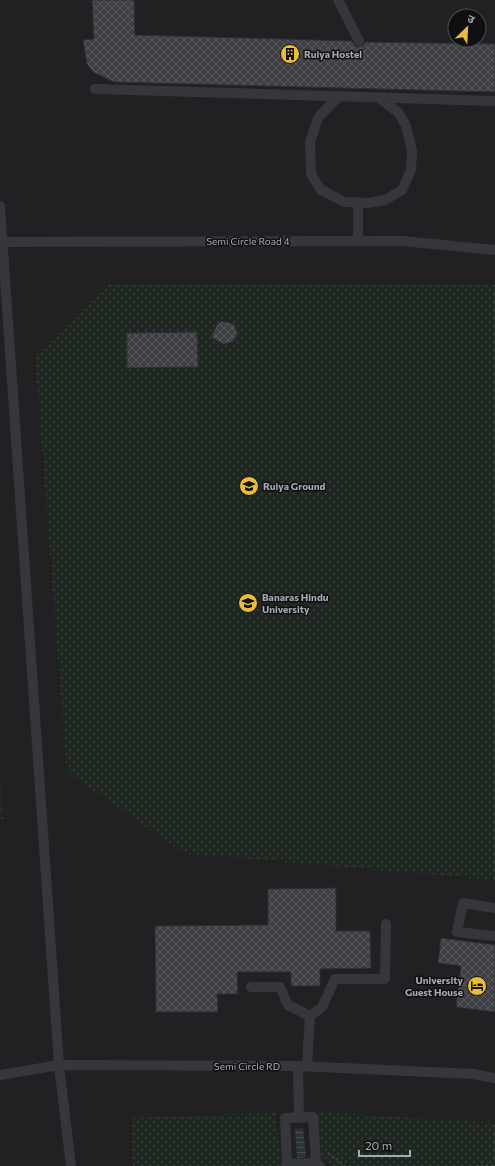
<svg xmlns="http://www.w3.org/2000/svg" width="495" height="1166" font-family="Commissioner,'Noto Sans Devanagari',sans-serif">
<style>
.built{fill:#212124;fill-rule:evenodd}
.grass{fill:url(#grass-dots)}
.water{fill:url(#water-rules)}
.building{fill:url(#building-cross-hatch);stroke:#2f2f33}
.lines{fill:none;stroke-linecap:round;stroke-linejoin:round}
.path{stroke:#3c3e43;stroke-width:2.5;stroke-dasharray:2 3;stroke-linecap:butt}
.service{stroke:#36373c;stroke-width:10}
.labels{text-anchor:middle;stroke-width:3;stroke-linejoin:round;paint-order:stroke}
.poi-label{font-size:10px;font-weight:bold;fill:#a7abb6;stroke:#101012;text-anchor:start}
.street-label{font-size:10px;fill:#a7abb6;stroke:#101012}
</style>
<defs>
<pattern id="grass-dots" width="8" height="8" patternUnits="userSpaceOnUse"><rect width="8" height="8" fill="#1f2721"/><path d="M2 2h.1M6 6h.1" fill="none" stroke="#3d443f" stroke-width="1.8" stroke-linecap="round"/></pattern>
<pattern id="water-rules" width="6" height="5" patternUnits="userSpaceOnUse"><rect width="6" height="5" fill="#2c333a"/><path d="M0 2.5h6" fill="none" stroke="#484e54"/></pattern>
<pattern id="building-cross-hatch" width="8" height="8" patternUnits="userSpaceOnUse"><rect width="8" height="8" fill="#3f4044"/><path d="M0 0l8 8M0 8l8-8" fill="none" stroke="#58595d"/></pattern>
</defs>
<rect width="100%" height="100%" fill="#151517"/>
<path class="built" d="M0 0H495V1166H0ZM455 16H479V40H455Z"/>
<g class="grass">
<polygon points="110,284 495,284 495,880 184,853 67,772 35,355"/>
<polygon points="0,756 3,819 0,819"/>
<polygon points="318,1112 495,1123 495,1166 334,1166 321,1158 318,1121"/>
<polygon points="275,1113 281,1163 278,1166 133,1166 131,1118"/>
</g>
<polygon class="water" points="303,1128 306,1157 297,1158 295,1129"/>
<g class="building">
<polygon points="92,0 134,0 135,35 352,41 355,46 359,47 364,45 365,42 495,44 495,92 114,82 93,72 87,64 83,40 94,39"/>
<polygon points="222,321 234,324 237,333 236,337 232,342 223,344 211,337 217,325"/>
<polygon points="197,332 198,367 127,368 127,333"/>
<polygon points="336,888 336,931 370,931 371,968 320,969 320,986 291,986 291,972 237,972 238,994 217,994 218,1012 156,1012 155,926 268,925 268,889"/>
<polygon points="441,938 495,945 495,1012 456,1007 461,966 438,963"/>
</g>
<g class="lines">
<g class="path">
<polyline points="328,1153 345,1166"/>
<polyline points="476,1166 495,1165"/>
</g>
<g class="service">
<polyline points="338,0 359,41"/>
<polyline points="95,89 495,101"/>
<polyline points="338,97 318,118 310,142 311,174 320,189 344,202 367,203 385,200 402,190 411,170 412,150 406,126 399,113 379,98"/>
<polyline points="0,206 59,1065 71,1166"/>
<polyline points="358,241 358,202"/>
<polyline points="0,242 402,241 495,250"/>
<polyline points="495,908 463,903 457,932 495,936"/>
<polyline points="251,987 280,987 288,1005 310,1016"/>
<polyline points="298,1066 299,1118"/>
<polyline points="307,1066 310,1016 322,1007 335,979 385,979 386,924"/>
<polyline points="0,1075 59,1065 298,1066 473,1074 495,1078"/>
<polyline points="287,1164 285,1118 313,1117 316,1163"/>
<polyline points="286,1166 287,1164 316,1163 320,1166"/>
</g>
</g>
<defs>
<g id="building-disc" transform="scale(1)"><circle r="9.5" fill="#ebbc39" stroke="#101012"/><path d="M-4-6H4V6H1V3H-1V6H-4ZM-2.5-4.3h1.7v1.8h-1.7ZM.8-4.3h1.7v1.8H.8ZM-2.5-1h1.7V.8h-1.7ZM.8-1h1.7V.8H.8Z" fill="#111"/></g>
<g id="university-disc" transform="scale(1)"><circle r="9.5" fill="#ebbc39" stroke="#101012"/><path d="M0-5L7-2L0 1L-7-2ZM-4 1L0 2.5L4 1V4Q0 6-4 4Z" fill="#111"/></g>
<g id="hotel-disc" transform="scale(1)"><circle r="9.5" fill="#ebbc39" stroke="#101012"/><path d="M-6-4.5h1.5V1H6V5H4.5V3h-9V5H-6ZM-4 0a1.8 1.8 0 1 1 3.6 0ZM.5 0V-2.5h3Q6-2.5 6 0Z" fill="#111"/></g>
</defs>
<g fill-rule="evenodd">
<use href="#building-disc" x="290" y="54"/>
<use href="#university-disc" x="249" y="486"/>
<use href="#university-disc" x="248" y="603"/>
<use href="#hotel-disc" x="477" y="986"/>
</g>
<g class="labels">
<g class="poi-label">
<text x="304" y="58">Ruiya Hostel</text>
<text x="263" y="490">Ruiya Ground</text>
<text x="262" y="601">Banaras Hindu<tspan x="262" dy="12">University</tspan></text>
<text x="463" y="984" text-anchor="end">University<tspan x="463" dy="12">Guest House</tspan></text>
</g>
<g class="street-label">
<text x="248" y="245">Semi Circle Road 4</text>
<text x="247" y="1070">Semi Circle RD</text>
</g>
</g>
<g transform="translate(467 28) rotate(24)"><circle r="19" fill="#101012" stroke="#4c4e54"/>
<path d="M0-3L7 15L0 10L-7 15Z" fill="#ebbc39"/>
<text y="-6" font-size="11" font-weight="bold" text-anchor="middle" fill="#a7abb6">उ</text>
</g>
<path d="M359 1150v6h51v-6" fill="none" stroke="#a7abb6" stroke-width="2"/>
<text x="365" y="1150" font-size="12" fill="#a7abb6" stroke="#101012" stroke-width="3" paint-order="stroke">20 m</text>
</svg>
